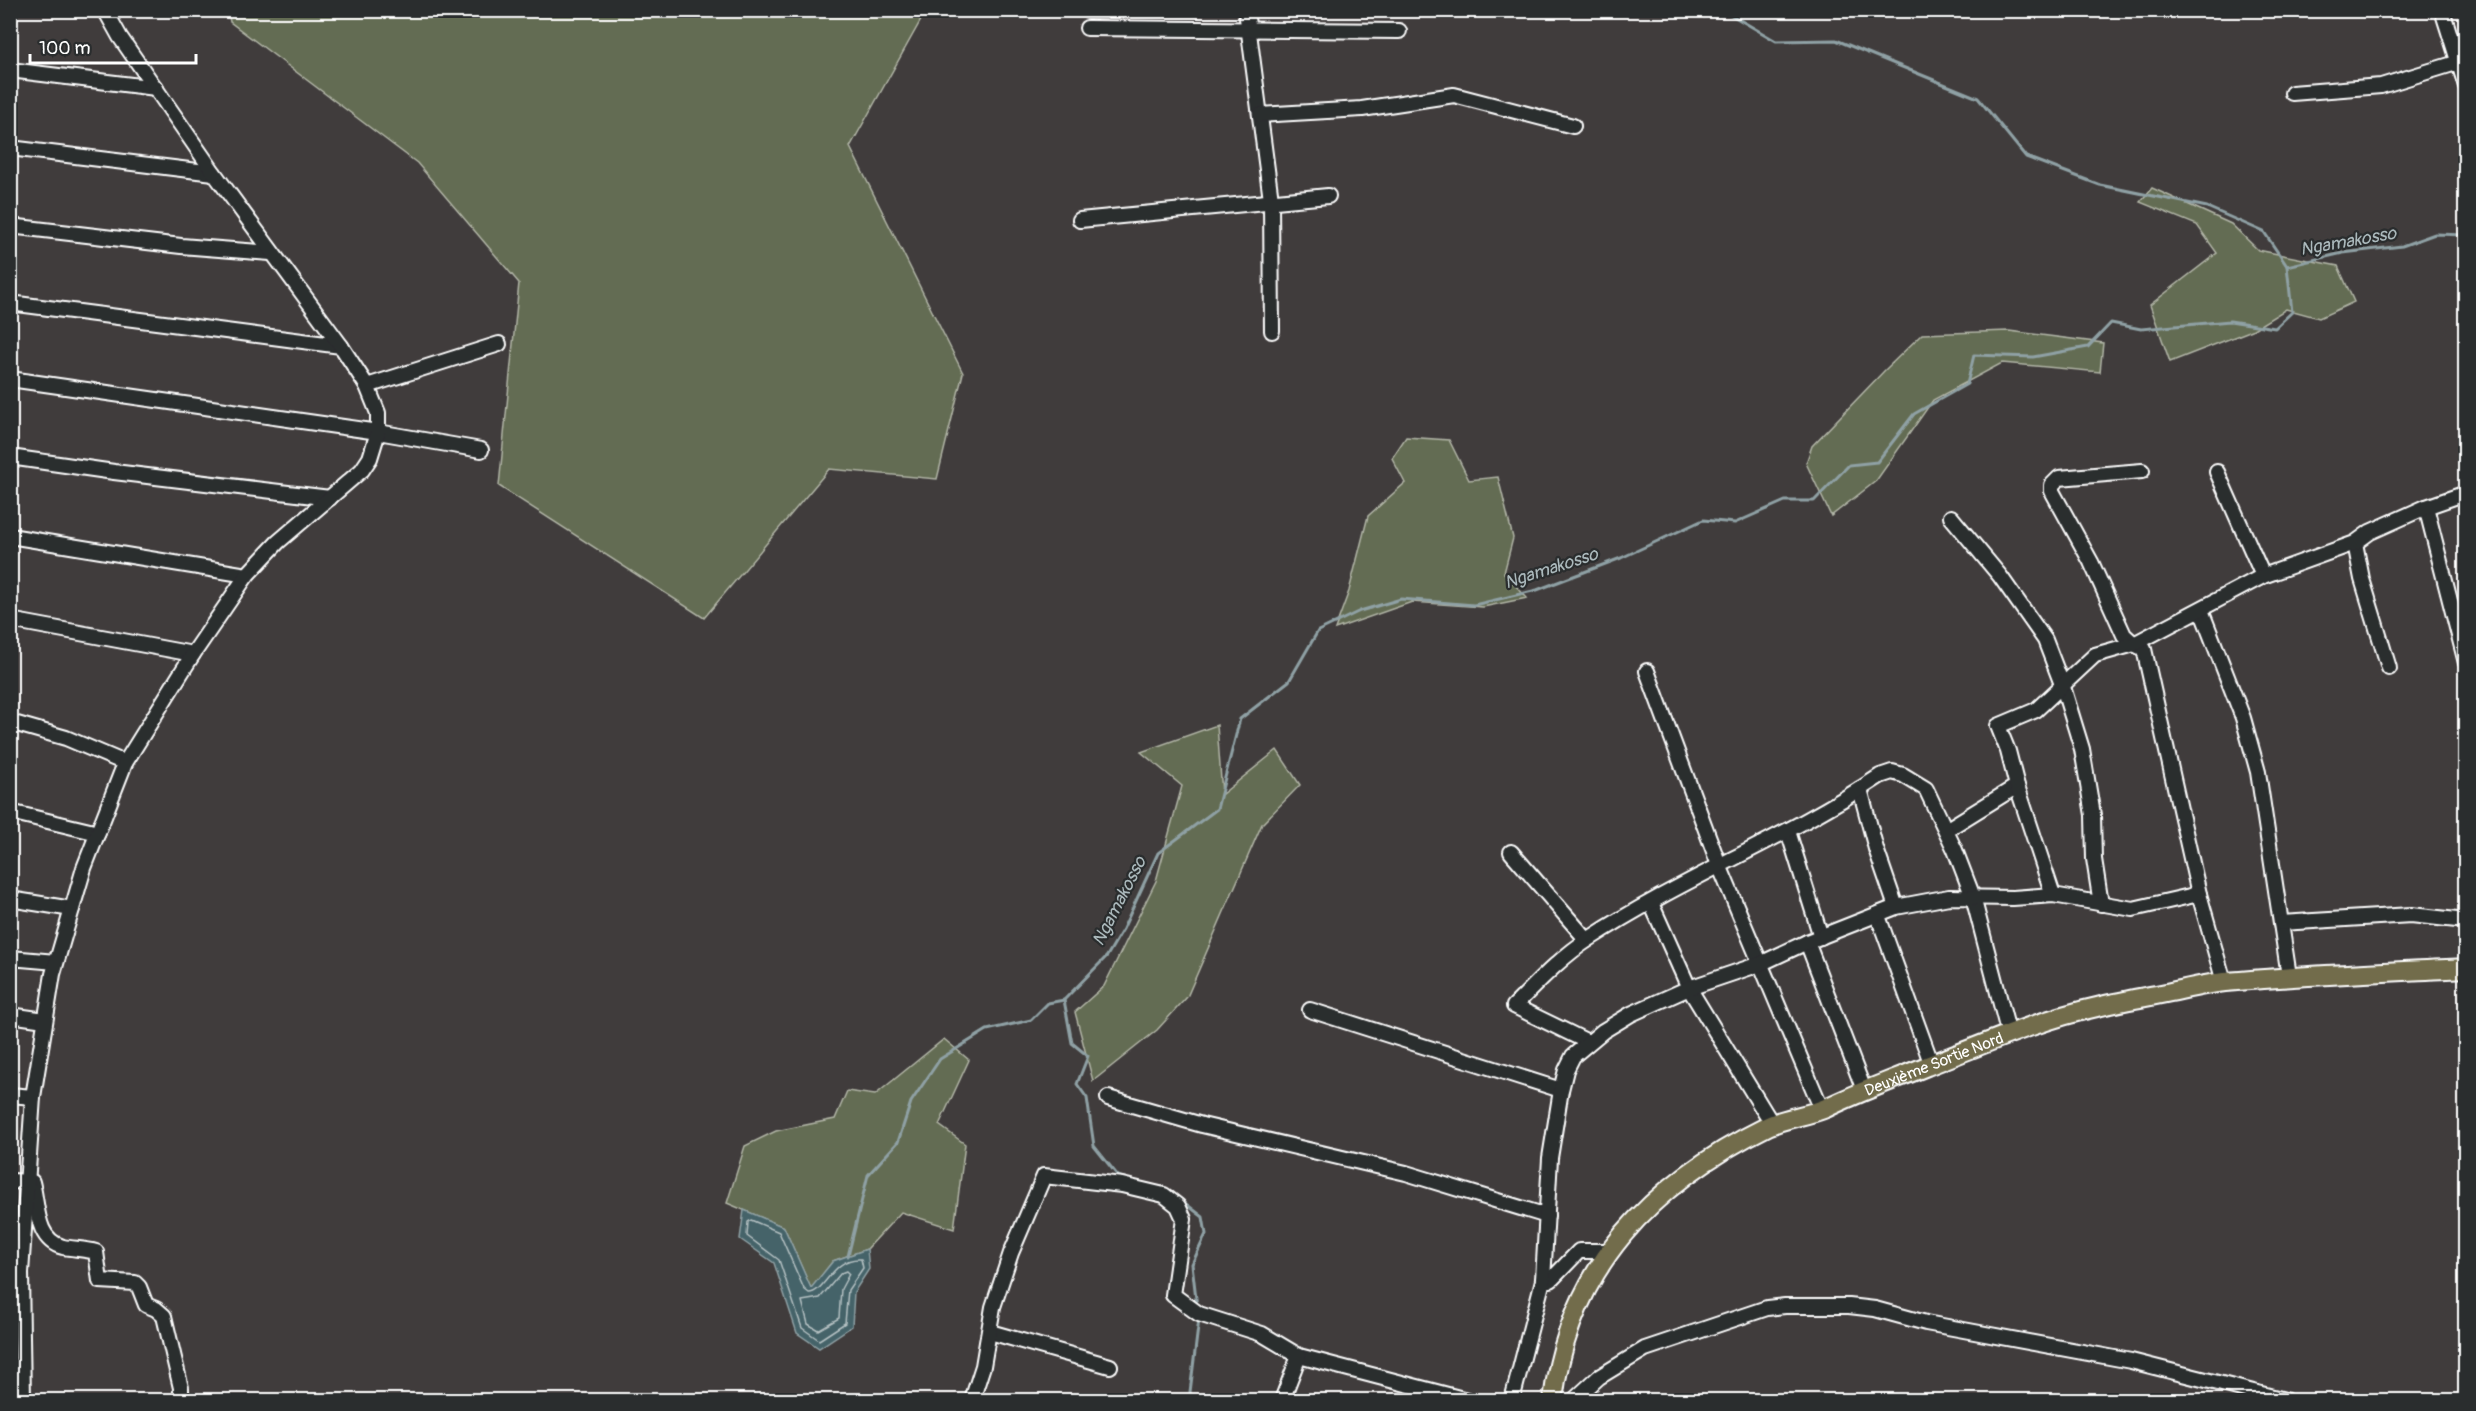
<svg xmlns="http://www.w3.org/2000/svg" width="2476" height="1411" font-family="Pangolin,sans-serif">
<style>
.green{fill:#646c52;stroke:#b2b6a8;stroke-width:1.5}
.water{fill:#456369;stroke:#8fa1a5;stroke-width:1.5}
.lines{fill:none;stroke-linecap:round;stroke-linejoin:round}
.shore{stroke:#b5c1c3;stroke-width:1.5}
.stream{stroke:#8fa1a5;stroke-width:3}
.minor-casing{stroke:#fff;stroke-width:18}
.major-casing{stroke:#fff;stroke-width:22}
.minor{stroke:#2a2d2e;stroke-width:14}
.major{stroke:#726c4b;stroke-width:18}
.labels{text-anchor:middle;stroke-width:4.5;stroke-linejoin:round;paint-order:stroke}
.street-label{font-size:16px;fill:#fff;stroke:#2a2d2e}
.water-label{font-size:18px;font-style:italic;fill:#abb9bc;stroke:#2a2d2e}
</style>
<rect width="100%" height="100%" fill="#403c3c"/>
<filter id="ink" filterUnits="userSpaceOnUse"><feTurbulence type="fractalNoise" baseFrequency=".0167" numOctaves="2"/><feDisplacementMap in="SourceGraphic" scale="12" xChannelSelector="R" yChannelSelector="G"/><feConvolveMatrix kernelMatrix="1 2 1 2 8 2 1 2 1" color-interpolation-filters="sRGB"/></filter>
<g filter="url(#ink)">
<g class="green">
<polygon points="228,11 926,11 850,147 963,373 937,479 829,469 704,618 499,486 519,283 417,163 230,22"/>
<polygon points="2152,188 2231,224 2258,250 2338,266 2354,302 2319,318 2286,309 2252,330 2170,362 2150,305 2217,253 2197,225 2140,202"/>
<polygon points="2009,331 2103,343 2100,372 2002,363 1933,400 1876,481 1831,516 1806,463 1812,446 1885,370 1922,334"/>
<polygon points="1406,437 1449,440 1469,480 1498,477 1513,538 1504,573 1527,598 1483,607 1412,602 1335,629 1349,591 1368,516 1405,483 1392,458"/>
<polygon points="1217,725 1222,794 1277,750 1300,785 1262,824 1187,997 1157,1030 1093,1081 1075,1012 1104,986 1156,881 1182,786 1141,752"/>
<polygon points="944,1039 969,1060 939,1125 965,1144 954,1229 901,1212 867,1249 833,1261 811,1289 784,1227 727,1203 745,1146 776,1131 835,1119 847,1091 875,1095"/>
</g>
<polygon class="water" points="744,1210 784,1227 811,1288 833,1261 867,1249 869,1269 854,1292 852,1326 819,1348 797,1333 774,1263 740,1239"/>
<g class="lines">
<g class="shore">
<path d="M751 1220 779 1232 804 1289 809 1293C825 1293 832 1257 861 1259L863 1268 848 1290 845 1323 819 1340 802 1328 779 1260 747 1236 748 1222Z"/>
<polygon points="846,1271 849,1274 841,1289 839,1318 818,1330 808,1324 802,1301 820,1298 841,1273"/>
</g>
<g class="stream">
<polyline points="1694,10 1704,17 1728,13 1776,41 1836,40 1978,98 2026,157 2100,185 2207,207 2264,232 2287,266"/>
<polyline points="1064,1000 1072,1043 1088,1056 1077,1084 1087,1098 1094,1146 1118,1176 1135,1182"/>
<polyline points="1173,1194 1203,1217 1206,1234 1192,1264 1197,1307"/>
<polyline points="848,1256 868,1175 898,1142 911,1102 940,1059 987,1030 1031,1020 1048,1003 1064,1000 1107,956 1123,929 1158,853 1217,809 1240,719 1289,681 1318,631 1360,611 1401,599 1474,605 1537,590 1621,558 1703,520 1735,523 1785,501 1814,501 1849,465 1877,462 1914,414 1967,384 1974,355 2033,357 2088,347 2111,323 2141,329 2230,321 2275,328 2292,312 2287,266 2343,253 2402,246 2435,234 2466,235"/>
<polyline points="1192,1400 1190,1392 1199,1319"/>
</g>
<g class="minor-casing">
<g id="minor">
<polyline points="1246,10 1271,200 1272,331"/>
<polyline points="2442,10 2466,86"/>
<polyline points="1087,28 1399,31"/>
<polyline points="10,70 156,88"/>
<polyline points="2292,93 2381,86 2466,60"/>
<polyline points="1260,115 1362,109 1454,95 1573,126"/>
<polyline points="10,148 214,173"/>
<polyline points="1080,220 1328,196"/>
<polyline points="10,226 181,246 271,253"/>
<polyline points="10,303 341,346"/>
<polyline points="10,379 378,432 481,450"/>
<polyline points="367,386 499,344"/>
<polyline points="10,457 114,472 330,498"/>
<polyline points="2142,471 2059,478 2052,485 2052,491 2091,562 2124,635 2134,644 2144,649 2199,894 2224,982"/>
<polyline points="2217,472 2263,576"/>
<polyline points="2426,507 2466,663"/>
<polyline points="1951,517 2000,576 2045,640 2063,687 2082,749 2093,815 2094,859 2101,904"/>
<polyline points="10,536 247,575"/>
<polyline points="2355,543 2362,579 2389,668"/>
<polyline points="2201,610 2243,718 2258,772 2289,976"/>
<polyline points="10,620 193,654"/>
<polyline points="1647,671 1719,865 1822,1110"/>
<polyline points="10,722 66,738 125,763"/>
<polyline points="1860,789 1876,849 1896,907"/>
<polyline points="10,812 98,833"/>
<polyline points="1946,830 2017,786"/>
<polyline points="1788,831 1821,937"/>
<polyline points="1511,852 1587,940"/>
<polyline points="2053,895 2017,786 2008,751 1998,726 2036,710 2095,655 2134,644 2263,576 2355,543 2370,532 2426,507 2466,493"/>
<polyline points="10,899 72,909"/>
<polyline points="1651,903 1689,988 1772,1124"/>
<polyline points="1878,916 1932,1065"/>
<polyline points="2281,923 2411,915 2466,921"/>
<polyline points="1807,942 1864,1090"/>
<polyline points="10,958 56,962"/>
<polyline points="1310,1010 1561,1090"/>
<polyline points="10,1015 45,1020"/>
<path d="M1588 1042 1514 1006C1537 983 1561 957 1589 939 1682 878 1787 838 1880 776L1892 772 1903 775 1926 789 1955 850 1973 897 2009 1035"/>
<polyline points="10,1095 33,1097"/>
<polyline points="1108,1098 1202,1125 1406,1173 1547,1216"/>
<path d="M10 1181 32 1182C38 1204 35 1240 63 1247 74 1249 86 1249 96 1252L100 1281 135 1283 139 1287 146 1305 156 1309 164 1316 181 1388V1400"/>
<polyline points="1543,1280 1551,1280 1579,1251 1609,1251"/>
<polyline points="990,1332 1110,1366"/>
<polyline points="1299,1356 1467,1400"/>
<polyline points="23,1400 21,1273 33,1097 53,974 84,868 125,763 193,654 247,575 278,542 362,470 370,458 378,432 378,413 367,386 341,346 214,173 120,37 105,10"/>
<polyline points="972,1400 983,1366 993,1307 1011,1253 1044,1176 1122,1185 1164,1195 1178,1206 1184,1219 1173,1295 1199,1314 1262,1334 1299,1356 1282,1400"/>
<polyline points="1512,1400 1543,1280 1550,1158 1561,1090 1566,1070 1573,1056 1603,1031 1631,1014 1689,988 1760,964 1807,942 1896,907 1949,897 2013,898 2053,895 2133,909 2199,894"/>
<polyline points="1574,1400 1599,1377 1645,1349 1767,1308 1785,1306 1849,1306 1875,1309 1926,1323 2131,1361 2285,1400"/>
</g>
</g>
<g class="major-casing">
<g id="major">
<path id="s1" d="M1553 1400C1569 1267 1652 1183 1768 1126 1786 1117 1808 1116 1826 1108 1859 1092 1893 1080 1927 1066 1982 1045 2038 1020 2097 1007 2118 1002 2140 998 2161 994 2182 990 2204 984 2225 982 2305 975 2385 972 2466 968"/>
</g>
</g>
<use href="#minor" class="minor"/>
<use href="#major" class="major"/>
</g>
</g>
<g class="labels">
<g class="street-label">
<text dy="6" stroke="none"><textPath href="#s1" startOffset="542">Deuxième Sortie Nord</textPath></text>
</g>
<g class="water-label">
<text transform="translate(2348 241) rotate(-10)" y="6">Ngamakosso</text>
<text transform="translate(1551 568) rotate(-18)" y="6">Ngamakosso</text>
<text transform="translate(1119 901) rotate(-63)" y="6">Ngamakosso</text>
</g>
</g>
<rect width="2476" height="1411" fill="none" stroke="#2a2d2e" stroke-width="36"/>
<rect x="18" y="18" width="2440" height="1375" fill="none" stroke="#fff" stroke-width="2" filter="url(#ink)"/>
<path d="M30 54v9h166v-9" fill="none" stroke="#ffffff" stroke-width="3"/>
<text x="39" y="54" font-size="18" fill="#ffffff" stroke="#2a2d2e" stroke-width="4.5" paint-order="stroke">100 m</text>
</svg>
